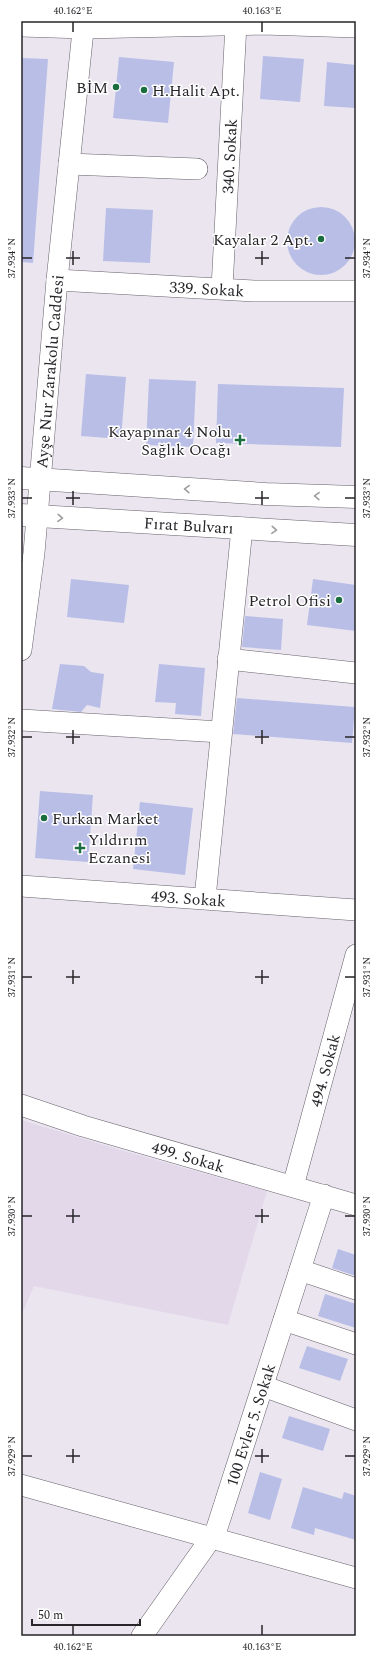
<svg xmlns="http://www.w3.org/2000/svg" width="377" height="1657" font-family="Spectral,serif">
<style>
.built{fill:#e2d8ea}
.building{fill:#b9bee7}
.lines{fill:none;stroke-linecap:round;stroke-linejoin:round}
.minor-casing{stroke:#67616b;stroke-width:22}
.major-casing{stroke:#67616b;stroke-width:23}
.minor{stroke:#fff;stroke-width:21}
.major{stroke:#fff;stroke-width:22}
.oneway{stroke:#9e9d9f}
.ticks{fill:none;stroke:#272529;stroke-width:1.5}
.poi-dot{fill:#1a6d3e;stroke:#fff;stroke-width:1.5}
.labels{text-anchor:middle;stroke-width:3;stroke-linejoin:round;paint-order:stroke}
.poi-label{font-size:16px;fill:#272529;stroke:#fff;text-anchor:end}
.street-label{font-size:16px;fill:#272529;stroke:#fff}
.neatline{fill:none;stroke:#272529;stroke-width:1.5}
.ticks-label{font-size:10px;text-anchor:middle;fill:#272529}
</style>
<rect width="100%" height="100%" fill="#ebe5f0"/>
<polygon class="built" points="21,1120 117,1149 267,1191 228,1325 34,1286 21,1316"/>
<g class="building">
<polygon points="263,56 304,59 300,102 260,99"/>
<polygon points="119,57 174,62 168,123 113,118"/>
<polygon points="21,58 48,59 33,263 21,262"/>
<polygon points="327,62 356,65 356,108 324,106"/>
<circle cx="321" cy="241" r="34"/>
<polygon points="106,208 153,210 150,263 103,261"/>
<polygon points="86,374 126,377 121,439 81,436"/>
<polygon points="149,379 196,381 193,447 146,445"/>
<polygon points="218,384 344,388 341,447 216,443"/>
<polygon points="71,579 129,585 124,623 67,617"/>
<polygon points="313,579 356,585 356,631 307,625"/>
<polygon points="245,616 283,619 281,650 242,647"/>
<polygon points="60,664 84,666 91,672 104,674 100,708 87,705 81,712 52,709"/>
<polygon points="159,664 205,668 201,716 175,714 176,703 155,702"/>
<polygon points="237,698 355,707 352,743 233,734"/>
<polygon points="40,791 93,795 88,862 35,858"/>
<polygon points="140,802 193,808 185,875 133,869"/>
<polygon points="338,1249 356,1255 356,1276 332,1268"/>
<polygon points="325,1294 356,1304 356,1328 318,1316"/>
<polygon points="307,1346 348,1359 340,1381 299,1368"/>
<polygon points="289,1416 330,1429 323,1451 282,1438"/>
<polygon points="260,1472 282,1479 270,1520 248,1513"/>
<polygon points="303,1487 342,1499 344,1492 356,1496 356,1540 315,1528 314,1535 291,1528"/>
</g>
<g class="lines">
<g class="minor-casing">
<g id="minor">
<polyline points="21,26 84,28 263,24 356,27"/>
<polyline points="69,164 197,169"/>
<path id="s1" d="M57 280 254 291H356"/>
<path id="s2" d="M222 288 236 24"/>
<path id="s3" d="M21 650 34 553 57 280 84 21"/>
<polyline points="228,659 356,673"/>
<polyline points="21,720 221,732"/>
<path id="s4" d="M21 886 356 910"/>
<polyline points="205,898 242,528"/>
<path id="s5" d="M21 1105 83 1126 356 1205"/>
<path id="s6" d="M293 1186 356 955"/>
<polyline points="300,1270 356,1289"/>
<polyline points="284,1320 356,1344"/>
<polyline points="263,1386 356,1420"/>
<polyline points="21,1485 356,1578"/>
<path id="s7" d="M142 1636 216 1531 324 1195"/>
</g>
</g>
<g class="major-casing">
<g id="major">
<polyline points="21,478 266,494 356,497"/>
<path id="s8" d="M21 515 356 535"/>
</g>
</g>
<use href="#minor" class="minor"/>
<use href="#major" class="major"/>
</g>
<defs><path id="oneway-chevron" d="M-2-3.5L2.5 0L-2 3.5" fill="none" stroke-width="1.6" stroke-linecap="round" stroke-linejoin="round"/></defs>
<g class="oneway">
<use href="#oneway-chevron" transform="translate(187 489) rotate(-176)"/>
<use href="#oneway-chevron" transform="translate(317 496) rotate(-178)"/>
<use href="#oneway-chevron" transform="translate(60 518) rotate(3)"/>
<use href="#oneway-chevron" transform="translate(274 530) rotate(4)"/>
</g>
<path class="ticks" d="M73 22V32M262 22V32M73 251V265M262 251V265M22 258H32M66 258H80M255 258H269M345 258H355M73 491V505M262 491V505M22 498H32M66 498H80M255 498H269M345 498H355M73 730V744M262 730V744M22 737H32M66 737H80M255 737H269M345 737H355M73 970V984M262 970V984M22 977H32M66 977H80M255 977H269M345 977H355M73 1209V1223M262 1209V1223M22 1216H32M66 1216H80M255 1216H269M345 1216H355M73 1449V1463M262 1449V1463M22 1456H32M66 1456H80M255 1456H269M345 1456H355M73 1625V1635M262 1625V1635"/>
<g class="poi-dot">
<circle cx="116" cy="87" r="4"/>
<circle cx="144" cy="90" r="4"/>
<circle cx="321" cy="239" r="4"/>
<path d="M238 434h4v4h4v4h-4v4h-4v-4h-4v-4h4z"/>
<circle cx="339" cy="600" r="4"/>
<circle cx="44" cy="818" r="4"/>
<path d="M78 842h4v4h4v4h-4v4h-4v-4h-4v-4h4z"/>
</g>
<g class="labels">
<g class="poi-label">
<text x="108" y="93">BİM</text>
<text x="152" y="96" text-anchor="start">H.Halit Apt.</text>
<text x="313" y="245">Kayalar 2 Apt.</text>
<text x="231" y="437">Kayapınar 4 Nolu<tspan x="231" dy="18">Sağlık Ocağı</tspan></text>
<text x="331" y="606">Petrol Ofisi</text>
<text x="52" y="824" text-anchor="start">Furkan Market</text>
<text x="88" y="845" text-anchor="start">Yıldırım<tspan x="88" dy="18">Eczanesi</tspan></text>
</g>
<g class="street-label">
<text dy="6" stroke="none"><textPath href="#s2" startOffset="132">340. Sokak</textPath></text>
<text dy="6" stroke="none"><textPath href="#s1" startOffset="150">339. Sokak</textPath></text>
<text dy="6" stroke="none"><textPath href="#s3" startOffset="280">Ayşe Nur Zarakolu Caddesi</textPath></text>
<text dy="6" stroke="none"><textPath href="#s8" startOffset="168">Fırat Bulvarı</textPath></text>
<text dy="6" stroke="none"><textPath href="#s4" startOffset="168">493. Sokak</textPath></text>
<text dy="6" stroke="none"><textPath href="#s6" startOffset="120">494. Sokak</textPath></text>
<text dy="6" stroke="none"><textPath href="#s5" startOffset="175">499. Sokak</textPath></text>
<text dy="6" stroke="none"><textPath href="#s7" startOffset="240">100 Evler 5. Sokak</textPath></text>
</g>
</g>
<rect width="377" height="1657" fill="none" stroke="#ffffff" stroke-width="44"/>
<path d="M32 1619v6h108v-6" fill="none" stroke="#272529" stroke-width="2"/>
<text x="38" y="1619" font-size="12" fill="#272529" stroke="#ffffff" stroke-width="3" paint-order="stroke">50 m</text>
<rect x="22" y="22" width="333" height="1613" class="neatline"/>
<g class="ticks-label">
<text x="73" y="14">40.162°E</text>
<text x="262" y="14">40.163°E</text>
<text transform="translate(11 258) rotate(-90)" y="4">37.934°N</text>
<text transform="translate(366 258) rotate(-90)" y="4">37.934°N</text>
<text transform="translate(11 498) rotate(-90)" y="4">37.933°N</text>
<text transform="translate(366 498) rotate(-90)" y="4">37.933°N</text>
<text transform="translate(11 737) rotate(-90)" y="4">37.932°N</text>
<text transform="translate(366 737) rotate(-90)" y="4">37.932°N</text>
<text transform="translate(11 977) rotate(-90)" y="4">37.931°N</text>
<text transform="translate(366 977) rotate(-90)" y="4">37.931°N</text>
<text transform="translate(11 1216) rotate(-90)" y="4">37.930°N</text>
<text transform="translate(366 1216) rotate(-90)" y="4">37.930°N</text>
<text transform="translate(11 1456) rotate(-90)" y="4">37.929°N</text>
<text transform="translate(366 1456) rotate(-90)" y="4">37.929°N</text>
<text x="73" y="1650">40.162°E</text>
<text x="262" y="1650">40.163°E</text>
</g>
</svg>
